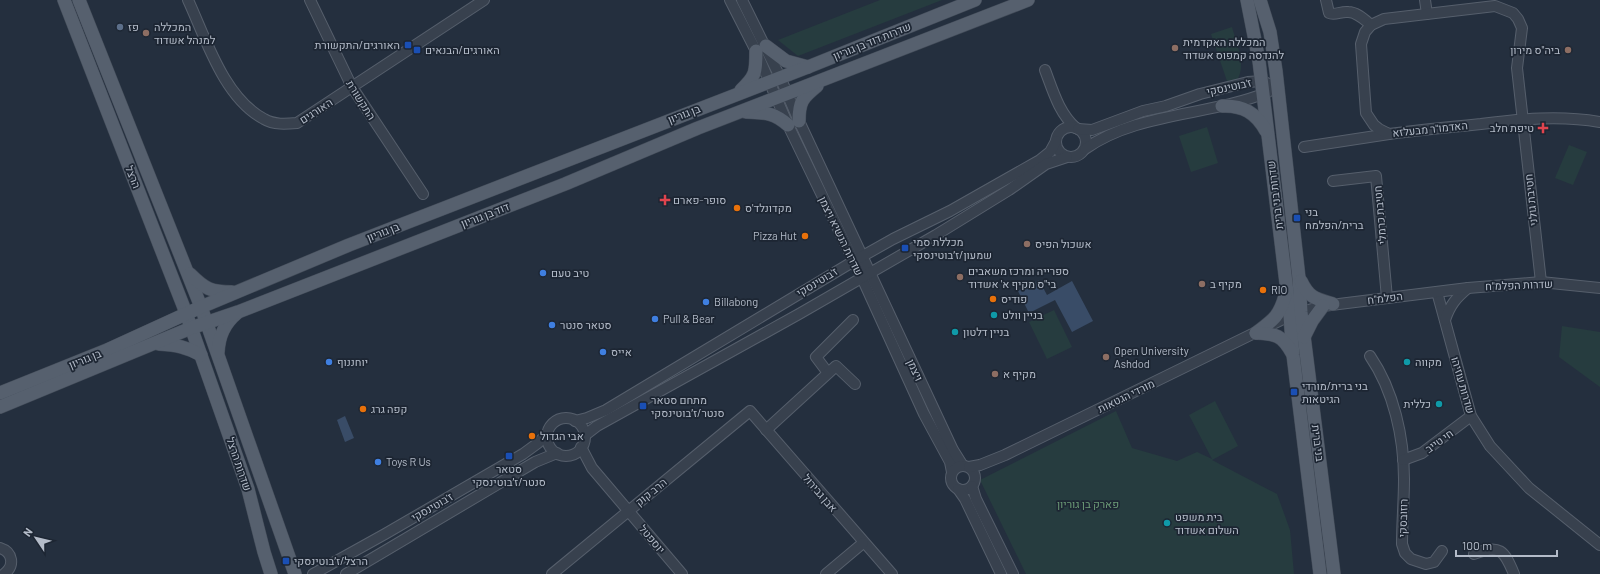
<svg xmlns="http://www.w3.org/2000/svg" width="1600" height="574" font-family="Barlow,Heebo,sans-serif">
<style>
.green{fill:#263c3f}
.water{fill:#394c67}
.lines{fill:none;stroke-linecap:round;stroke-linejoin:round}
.minor-casing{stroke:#565f6c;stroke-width:12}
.major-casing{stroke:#414a57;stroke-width:14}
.minor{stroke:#38414e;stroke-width:10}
.major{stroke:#56606e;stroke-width:13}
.service-dot{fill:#5c6f8a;stroke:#1d2633;stroke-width:1.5}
.education-dot{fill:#8d6e63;stroke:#1d2633;stroke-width:1.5}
.transit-dot{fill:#1a4fb4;stroke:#1d2633;stroke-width:1.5}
.health-dot{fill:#e0444e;stroke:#1d2633;stroke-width:1.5}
.food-dot{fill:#e8710a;stroke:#1d2633;stroke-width:1.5}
.shop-dot{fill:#3f7fe0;stroke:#1d2633;stroke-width:1.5}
.culture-dot{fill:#0f9aa8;stroke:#1d2633;stroke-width:1.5}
.labels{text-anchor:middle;stroke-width:3.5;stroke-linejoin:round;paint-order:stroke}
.poi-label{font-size:11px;fill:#b4bcc9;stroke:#1d2633;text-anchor:start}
.street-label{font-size:11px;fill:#b4bcc9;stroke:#1d2633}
.park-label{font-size:11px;fill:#6b9a76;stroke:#1d2633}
</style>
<rect width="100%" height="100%" fill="#242f3e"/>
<g class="green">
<polygon points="880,0 942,0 798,56 778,40"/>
<path d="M1232 27C1236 42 1247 66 1237 80L1227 81 1211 34Z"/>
<polygon points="1207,127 1218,163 1191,172 1179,136"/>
<polygon points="1569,145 1587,152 1573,185 1555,178"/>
<polygon points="1054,310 1072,347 1047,359 1029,322"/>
<polygon points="1562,326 1600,332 1600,387 1559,357"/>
<polygon points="1215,401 1238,446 1212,460 1277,494 1290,530 1294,574 1026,574 980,480 1116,411 1132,448 1177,461 1197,452 1212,459 1189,415"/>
</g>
<g class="water">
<polygon points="1039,280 1047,295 1072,281 1093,321 1072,332 1055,300 1029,313 1018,291"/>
<polygon points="345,416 354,438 345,442 337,420"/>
</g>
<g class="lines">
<g class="minor-casing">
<g id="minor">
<path d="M188 0C206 39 224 98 264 119 274 125 286 124 297 123L484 0"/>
<polyline points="310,0 352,87 423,194"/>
<polyline points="730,0 756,51 788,125 862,278 924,414 950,462 952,472"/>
<polyline points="742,0 780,77 799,121 953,450 963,466"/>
<path d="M1326 0 1329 13C1335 16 1341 11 1348 12 1357 12 1365 20 1371 25"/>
<polyline points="1425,0 1427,14"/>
<path d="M1045 70C1053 91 1059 113 1076 128"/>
<circle cx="1071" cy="142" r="15"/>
<polyline points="1078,129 1092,130 1143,111 1166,106 1200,94 1248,82 1262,81 1278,88"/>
<polyline points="1304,147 1389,134"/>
<path d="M1085 149C1137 112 1210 116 1268 92"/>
<polyline points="1333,181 1376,176 1387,298"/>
<path d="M1541 282 1517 68 1522 28 1518 19 1513 13 1495 6 1384 19 1371 25 1365 32 1361 44 1366 113 1374 125 1379 129 1389 134C1420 130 1450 127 1481 124 1520 119 1560 115 1600 122"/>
<polyline points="1437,292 1471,416 1490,446 1529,488 1600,545"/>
<path d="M1445 320C1450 305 1456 298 1468 288"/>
<path d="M1370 356C1394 391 1404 438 1404 479 1404 501 1402 522 1402 544L1405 553 1411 559 1426 564 1434 562 1442 551"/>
<polyline points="828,373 816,357 853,320"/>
<circle cx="566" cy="437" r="19"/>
<polyline points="575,421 587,418 606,410 854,261 893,239 950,211 1040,160 1050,152 1056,141"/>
<polyline points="766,430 836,366 855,384"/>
<polyline points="584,436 597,426 799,314 936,235 1009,190 1046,164 1067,157"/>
<polyline points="581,447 592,468 682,574"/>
<polyline points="1403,460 1422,453 1471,416"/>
<circle cx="963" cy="478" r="12"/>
<polyline points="969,467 980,465 1005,455 1283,319 1301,312 1323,306 1468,288 1541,282 1600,288"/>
<polyline points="972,486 976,499 1013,574"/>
<polyline points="958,489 965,499 1001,574"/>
<path d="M0 548C13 552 15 566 4 574"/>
<path d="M1474 554C1500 544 1504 550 1514 574"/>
<polyline points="313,574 385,534 523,454 538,443 547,434"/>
<polyline points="346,574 535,462 557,453"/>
<polyline points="552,574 750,411 892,574"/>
<polyline points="826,574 863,543"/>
</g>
</g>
<g class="major-casing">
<g id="major">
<polyline points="64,0 186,313 248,489 264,552 271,574"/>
<polyline points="79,0 201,307 295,574"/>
<polyline points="1247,0 1259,61 1290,316 1293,355 1320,574"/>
<polyline points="1260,0 1270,32 1276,71 1299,278 1301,312 1334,574"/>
<polyline points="766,46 786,61 808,67"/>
<path d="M741 90C756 76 756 72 756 51"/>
<path d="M1222 106C1243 105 1256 113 1266 131"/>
<path d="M746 112C765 113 773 112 788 125"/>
<path d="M799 121C799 102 802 98 817 86"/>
<path d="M190 274C205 289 211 292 232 292"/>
<path d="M1301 281C1309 298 1316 299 1333 304"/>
<path d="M1256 333C1273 320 1279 317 1285 296"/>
<path d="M1256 333C1276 334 1282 335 1292 353"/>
<polyline points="1304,337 1312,321 1323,306"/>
<path d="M159 344C176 345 187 347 201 355"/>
<path d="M218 352C219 336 224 324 237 313"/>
<polyline points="0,393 107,350 201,307 349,245 808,67 975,0"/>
<polyline points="0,407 191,328 238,312 565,184 698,128 1028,0"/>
</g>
</g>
<use href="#minor" class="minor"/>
<use href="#major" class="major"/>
</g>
<circle class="service-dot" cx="120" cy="27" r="4"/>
<g class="education-dot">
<circle cx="146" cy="33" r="4"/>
<circle cx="1175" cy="48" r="4"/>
<circle cx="1568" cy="50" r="4"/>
<circle cx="1027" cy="244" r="4"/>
<circle cx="960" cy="277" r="4"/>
<circle cx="1202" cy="284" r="4"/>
<circle cx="1106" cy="357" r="4"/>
<circle cx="995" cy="374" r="4"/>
</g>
<g class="transit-dot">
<rect x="404" y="41" width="8" height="8" rx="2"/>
<rect x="413" y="46" width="8" height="8" rx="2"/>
<rect x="1293" y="214" width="8" height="8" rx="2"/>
<rect x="901" y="244" width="8" height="8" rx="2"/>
<rect x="1290" y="388" width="8" height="8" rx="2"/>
<rect x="639" y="402" width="8" height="8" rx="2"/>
<rect x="505" y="452" width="8" height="8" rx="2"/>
<rect x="282" y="557" width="8" height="8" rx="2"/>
</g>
<g class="health-dot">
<path d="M1541 122h4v4h4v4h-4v4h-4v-4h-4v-4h4z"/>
<path d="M663 194h4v4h4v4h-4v4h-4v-4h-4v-4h4z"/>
</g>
<g class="food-dot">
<circle cx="737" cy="208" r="4"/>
<circle cx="805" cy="236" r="4"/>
<circle cx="1263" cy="290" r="4"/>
<circle cx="993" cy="299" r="4"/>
<circle cx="363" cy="409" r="4"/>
<circle cx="532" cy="436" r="4"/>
</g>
<g class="shop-dot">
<circle cx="543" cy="273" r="4"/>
<circle cx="706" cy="302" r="4"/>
<circle cx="655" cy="319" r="4"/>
<circle cx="552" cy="325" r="4"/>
<circle cx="603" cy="352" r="4"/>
<circle cx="329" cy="362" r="4"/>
<circle cx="378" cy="462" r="4"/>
</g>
<g class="culture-dot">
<circle cx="994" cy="315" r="4"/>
<circle cx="955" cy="332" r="4"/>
<circle cx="1407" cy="362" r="4"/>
<circle cx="1439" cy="404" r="4"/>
<circle cx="1167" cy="523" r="4"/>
</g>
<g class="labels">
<g class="poi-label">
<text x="128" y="31">פז</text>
<text x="154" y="31">המכללה<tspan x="154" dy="13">למנהל אשדוד</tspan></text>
<text x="1183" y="46">המכללה האקדמית<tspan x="1183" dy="13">להנדסה קמפוס אשדוד</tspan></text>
<text x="400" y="49" text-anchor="end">האורגים/התקשורת</text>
<text x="425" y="54">האורגים/הבנאים</text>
<text x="1560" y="54" text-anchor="end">ביה"ס מירון</text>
<text x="1534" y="132" text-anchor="end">טיפת חלב</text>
<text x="673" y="204">סופר-פארם</text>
<text x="745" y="212">מקדונלד'ס</text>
<text x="1305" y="216">בני<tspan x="1305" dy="13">ברית/הפלמח</tspan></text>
<text x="797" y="240" text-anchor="end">Pizza Hut</text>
<text x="913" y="246">מכללת סמי<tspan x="913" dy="13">שמעון/ז׳בוטינסקי</tspan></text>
<text x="1035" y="248">אשכול הפיס</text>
<text x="968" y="275">ספרייה ומרכז משאבים<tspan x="968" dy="13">בי"ס מקיף א' אשדוד</tspan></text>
<text x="551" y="277">טיב טעם</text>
<text x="1210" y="288">מקיף ב</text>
<text x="1271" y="294">RIO</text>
<text x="1001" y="303">פודיס</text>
<text x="714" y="306">Billabong</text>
<text x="1002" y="319">בניין וולט</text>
<text x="663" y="323">Pull &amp; Bear</text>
<text x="560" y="329">סטאר סנטר</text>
<text x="963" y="336">בניין דלטון</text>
<text x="1114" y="355">Open University<tspan x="1114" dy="13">Ashdod</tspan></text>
<text x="611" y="356">אייס</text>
<text x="337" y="366">יוחננוף</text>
<text x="1415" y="366">מקווה</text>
<text x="1003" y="378">מקיף א</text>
<text x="1302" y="390">בני ברית/מורדי<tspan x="1302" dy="13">הגיטאות</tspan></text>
<text x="651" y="404">מתחם סטאר<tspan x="651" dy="13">סנטר/ז׳בוטינסקי</tspan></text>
<text x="1431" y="408" text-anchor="end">כללית</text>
<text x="371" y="413">קפה גרג</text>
<text x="540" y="440">אבי הגדול</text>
<text x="386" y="466">Toys R Us</text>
<text x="509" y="473" text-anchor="middle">סטאר<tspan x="509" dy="13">סנטר/ז׳בוטינסקי</tspan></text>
<text x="1175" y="521">בית משפט<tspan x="1175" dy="13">השלום אשדוד</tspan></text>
<text x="294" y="565">הרצל/ז׳בוטינסקי</text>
</g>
<g class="street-label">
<text transform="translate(872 41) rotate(-22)" y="4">שדרות דוד בן גוריון</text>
<text transform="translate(1229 87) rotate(-12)" y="4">ז'בוטינסקי</text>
<text transform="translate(361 100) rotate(58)" y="4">התקשורת</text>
<text transform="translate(316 111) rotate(-33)" y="4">האורגים</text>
<text transform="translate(684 114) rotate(-21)" y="4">בן גוריון</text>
<text transform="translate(1430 129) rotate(-6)" y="4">האדמו"ר מבעלזא</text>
<text transform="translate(133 177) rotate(69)" y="4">הרצל</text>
<text transform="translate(1275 195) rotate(-97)" y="4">שדרות בני ברית</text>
<text transform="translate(1531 200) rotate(-96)" y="4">חטיבת גולני</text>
<text transform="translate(485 215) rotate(-21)" y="4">דוד בן גוריון</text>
<text transform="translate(1380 215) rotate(-95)" y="4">חטיבת כרמלי</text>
<text transform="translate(383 232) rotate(-21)" y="4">בן גוריון</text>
<text transform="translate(841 236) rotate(64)" y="4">שדרות הנשיא ויצמן</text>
<text transform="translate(817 282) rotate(-31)" y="4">ז'בוטינסקי</text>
<text transform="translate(1519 285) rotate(-2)" y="4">שדרות הפלמ"ח</text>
<text transform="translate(1385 298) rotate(-7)" y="4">הפלמ"ח</text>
<text transform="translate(85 359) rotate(-22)" y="4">בן גוריון</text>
<text transform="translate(915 370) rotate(65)" y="4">ויצמן</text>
<text transform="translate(1463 385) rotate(74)" y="4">שדרות עוזיהו</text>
<text transform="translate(1126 396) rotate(-26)" y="4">מורדי הגטאות</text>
<text transform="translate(1439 441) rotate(-36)" y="4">חי טייב</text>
<text transform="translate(1318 443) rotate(83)" y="4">בני ברית</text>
<text transform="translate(239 464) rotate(71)" y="4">שדרות הרצל</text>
<text transform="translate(651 492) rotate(-39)" y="4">הרב קוק</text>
<text transform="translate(820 493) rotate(49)" y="4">אבן גבירול</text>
<text transform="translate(432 507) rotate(-30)" y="4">ז'בוטינסקי</text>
<text transform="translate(1403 518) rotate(-88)" y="4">רוזובסקי</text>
<text transform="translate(652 539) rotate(50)" y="4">יוספטל</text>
</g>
<g class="park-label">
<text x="1088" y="508">פארק בן גוריון</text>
</g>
</g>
<g transform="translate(36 538) rotate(305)" stroke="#1d2633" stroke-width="3" paint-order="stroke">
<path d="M0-3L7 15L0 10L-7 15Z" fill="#b4bcc9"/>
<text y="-6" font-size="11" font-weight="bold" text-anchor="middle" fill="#b4bcc9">N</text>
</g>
<path d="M1456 550v6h101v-6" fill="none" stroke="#b4bcc9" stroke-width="2"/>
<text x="1462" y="550" font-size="12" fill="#b4bcc9" stroke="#1d2633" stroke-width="3" paint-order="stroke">100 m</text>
</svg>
